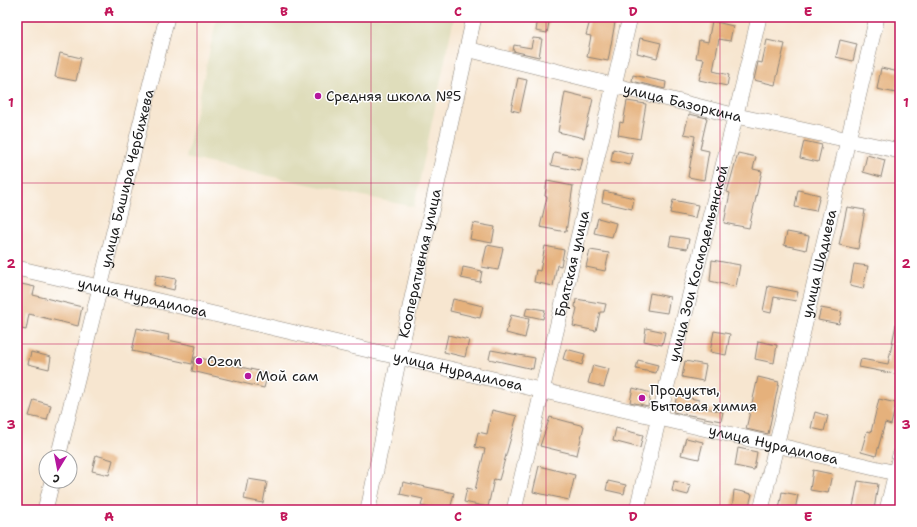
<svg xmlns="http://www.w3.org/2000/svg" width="917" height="527" font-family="'Shantell Sans',sans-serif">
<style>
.built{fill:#dfddbb}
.building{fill:#e5b17c}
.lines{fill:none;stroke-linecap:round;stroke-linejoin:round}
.minor-casing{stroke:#8a8176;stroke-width:16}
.minor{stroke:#fff;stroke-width:15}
.grid{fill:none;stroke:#c2185b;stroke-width:1;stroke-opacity:0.55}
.poi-dot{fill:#b5179e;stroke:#fff;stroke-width:1.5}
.labels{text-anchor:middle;stroke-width:3;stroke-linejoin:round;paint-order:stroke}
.poi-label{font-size:14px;fill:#1c1c1c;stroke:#fff;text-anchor:start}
.street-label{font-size:14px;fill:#1c1c1c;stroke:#fff}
.neatline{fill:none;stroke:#c2185b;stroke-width:1.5}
.grid-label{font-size:13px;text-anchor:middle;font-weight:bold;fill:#c2185b}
</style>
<rect width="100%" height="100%" fill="#fff"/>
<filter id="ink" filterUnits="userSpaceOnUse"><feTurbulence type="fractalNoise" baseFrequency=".025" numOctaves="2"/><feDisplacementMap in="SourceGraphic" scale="8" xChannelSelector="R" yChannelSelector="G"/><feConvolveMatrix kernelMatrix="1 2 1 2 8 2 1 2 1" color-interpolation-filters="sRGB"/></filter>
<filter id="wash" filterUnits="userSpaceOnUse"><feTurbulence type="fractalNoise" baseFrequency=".012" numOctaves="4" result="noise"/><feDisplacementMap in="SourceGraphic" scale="16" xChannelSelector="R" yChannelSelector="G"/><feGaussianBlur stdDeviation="0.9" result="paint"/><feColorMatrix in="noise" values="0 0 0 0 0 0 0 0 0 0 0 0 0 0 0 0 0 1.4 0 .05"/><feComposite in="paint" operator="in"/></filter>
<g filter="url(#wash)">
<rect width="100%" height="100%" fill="#f7e6d0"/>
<polygon class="built" points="217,17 454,17 414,207 186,158"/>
<g id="blocks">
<g class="building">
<polygon points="538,17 550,17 547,33 536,31"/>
<polygon points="591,17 616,17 608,61 587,57 591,36 586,35"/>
<polygon points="712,21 733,26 730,41 719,39 713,71 729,75 727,86 699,80 704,59 696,58 699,40 708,42"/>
<polygon points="533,38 542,39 539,57 513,51 514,45 531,48"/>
<polygon points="640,38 661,43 657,58 637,53"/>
<polygon points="767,40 785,44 775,85 754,80 758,62 762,63"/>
<polygon points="840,40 857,44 853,61 836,57"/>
<polygon points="60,53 81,58 76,81 55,77"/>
<polygon points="881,68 899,72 896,93 877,89"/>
<polygon points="633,75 666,82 665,89 632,81"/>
<polygon points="518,78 527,80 520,112 511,110"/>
<polygon points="565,92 593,99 584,138 558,132"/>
<polygon points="627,101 646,104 640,139 618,135 620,122 623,123"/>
<polygon points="689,114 707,118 700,149 709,151 704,180 688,177 695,136 684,134"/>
<polygon points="804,141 822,145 818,162 800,158"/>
<polygon points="613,149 633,154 630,165 611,161"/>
<polygon points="554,152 583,158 580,171 551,165"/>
<polygon points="738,153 756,157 753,169 762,171 749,228 724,223 730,193 727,192"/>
<polygon points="867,155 885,160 881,177 863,172"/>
<polygon points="547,181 573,186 566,232 540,227 547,197 545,196"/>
<polygon points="798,190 820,195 816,211 795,207"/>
<polygon points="604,191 634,198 632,209 602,202"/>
<polygon points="673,200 698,205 695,218 670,213"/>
<polygon points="847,207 865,210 858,249 839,245"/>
<polygon points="598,218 616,223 612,237 594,233"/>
<polygon points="473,223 495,227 492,243 470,239"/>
<polygon points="787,232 809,236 806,250 784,245"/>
<polygon points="671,236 689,239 687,249 669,246"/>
<polygon points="487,245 503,248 498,270 482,267"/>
<polygon points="545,246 564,250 561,266 557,265 553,286 534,282 536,270 540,271"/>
<polygon points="590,250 609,253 605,271 586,267"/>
<polygon points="712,260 740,265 736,287 710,281"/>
<polygon points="854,264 868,266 863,289 850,286"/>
<polygon points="463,267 482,271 480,282 461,278"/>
<polygon points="156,275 176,279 174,290 154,285"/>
<polygon points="17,283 35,287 33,295 82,307 78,326 29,314 26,330 17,328 17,311 20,295 17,294"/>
<polygon points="768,286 798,292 796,301 774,297 771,313 763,311"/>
<polygon points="650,293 670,297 667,313 647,310"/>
<polygon points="453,299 483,306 480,318 450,311"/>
<polygon points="576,299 606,304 604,312 600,312 596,331 573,326 577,308 575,307"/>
<polygon points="527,307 545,310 543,319 525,315"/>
<polygon points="821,308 842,312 839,324 818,320"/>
<polygon points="511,315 529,319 525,338 506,333"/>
<polygon points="896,324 900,325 900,375 859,367 861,359 888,364"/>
<polygon points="137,328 169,335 168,340 196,346 192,364 132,351"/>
<polygon points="646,328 665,332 662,345 644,341"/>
<polygon points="714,331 730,334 726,355 710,352"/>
<polygon points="448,335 469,340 465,357 444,352"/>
<polygon points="758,341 777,345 774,363 755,359"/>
<polygon points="566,349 585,354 582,365 563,359"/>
<polygon points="491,350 535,358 533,369 489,359"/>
<polygon points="31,352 51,357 49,369 28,364"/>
<polygon points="195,357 268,373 264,388 192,371"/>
<polygon points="638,360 658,365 656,373 636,369"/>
<polygon points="685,361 706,365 703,381 682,377"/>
<polygon points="593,365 609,369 604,387 588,383"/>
<polygon points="758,377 779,382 768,434 746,429"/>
<polygon points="633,388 651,393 648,406 630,402"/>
<polygon points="677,395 699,400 698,406 723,412 721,421 673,412"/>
<polygon points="879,399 896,403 891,425 885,423 876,456 861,452 867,431 871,432"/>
<polygon points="34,400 51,405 47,420 29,416"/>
<polygon points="492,410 517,416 499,480 494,479 488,507 464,502 467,488 475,490 485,449 475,447 478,432 487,434"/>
<polygon points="815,412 828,416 824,431 811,428"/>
<polygon points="550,417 584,426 577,455 540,446"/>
<polygon points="616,428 643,435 640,448 613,441"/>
<polygon points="686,438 703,442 699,459 681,455"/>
<polygon points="738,448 757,452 754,470 735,466"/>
<polygon points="96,455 113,460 109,475 92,471"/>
<polygon points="539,466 575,475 569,500 533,492"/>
<polygon points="813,470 832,474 828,493 810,490"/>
<polygon points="248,479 267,482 263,503 244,499"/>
<polygon points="608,481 626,485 624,494 606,490"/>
<polygon points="674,481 691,485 688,495 672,491"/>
<polygon points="858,481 878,484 874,510 853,507"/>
<polygon points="403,482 454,493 450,510 439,510 421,506 423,499 400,494"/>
<polygon points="734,490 752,494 748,510 732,510"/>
<polygon points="782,492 798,495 795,510 779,510"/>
</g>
</g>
</g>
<g filter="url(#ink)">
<use href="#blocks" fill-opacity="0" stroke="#8a8176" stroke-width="1"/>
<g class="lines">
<g class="minor-casing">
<g id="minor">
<path id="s1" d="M467 49 737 116 900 151"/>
<path id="s2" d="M17 268 900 474"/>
<path id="s3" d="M58 457 167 17"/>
<polyline points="45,510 52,481"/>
<path id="s4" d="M368 510 399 357 474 17"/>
<path id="s5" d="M514 510 630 17"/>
<path id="s6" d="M637 510C674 345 722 182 759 17"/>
<path id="s7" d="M761 510 877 17"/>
<polyline points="887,510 900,455"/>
</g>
</g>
<use href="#minor" class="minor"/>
</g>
</g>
<path class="grid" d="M197 17V510M371 17V510M546 17V510M720 17V510M17 183H900M17 344H900"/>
<g class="poi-dot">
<circle cx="318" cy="96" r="4"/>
<circle cx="199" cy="361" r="4"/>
<circle cx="248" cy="376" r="4"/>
<circle cx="642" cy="398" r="4"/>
</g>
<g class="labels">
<g class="poi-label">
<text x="326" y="101">Средняя школа №5</text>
<text x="207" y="366">Ozon</text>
<text x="256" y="381">Мой сам</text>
<text x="650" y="395">Продукты,<tspan x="650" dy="16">Бытовая химия</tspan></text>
</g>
<g class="street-label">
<text dy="5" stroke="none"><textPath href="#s1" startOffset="222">улица Базоркина</textPath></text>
<text dy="5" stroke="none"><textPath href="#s3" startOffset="287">улица Башира Чербижева</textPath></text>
<text dy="5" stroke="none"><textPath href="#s4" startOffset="252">Кооперативная улица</textPath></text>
<text dy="5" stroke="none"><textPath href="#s5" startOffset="253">Братская улица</textPath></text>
<text dy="5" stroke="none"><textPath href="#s7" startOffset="253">улица Шадиева</textPath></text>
<text dy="5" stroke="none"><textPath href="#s6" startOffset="254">улица Зои Космодемьянской</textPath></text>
<text dy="5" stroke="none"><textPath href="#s2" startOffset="129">улица Нурадилова</textPath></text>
<text dy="5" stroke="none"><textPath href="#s2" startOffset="453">улица Нурадилова</textPath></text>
<text dy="5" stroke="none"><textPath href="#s2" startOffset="777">улица Нурадилова</textPath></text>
</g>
</g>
<rect width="917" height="527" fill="none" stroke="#fff" stroke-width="44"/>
<g transform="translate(58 469) rotate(190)"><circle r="19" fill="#ffffff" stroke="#a4a4a4"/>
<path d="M0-3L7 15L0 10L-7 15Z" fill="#b5179e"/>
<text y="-6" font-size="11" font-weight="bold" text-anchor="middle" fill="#1c1c1c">С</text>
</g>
<rect x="22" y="22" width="873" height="483" class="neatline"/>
<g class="grid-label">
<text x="109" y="16">A</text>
<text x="284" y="16">B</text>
<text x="458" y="16">C</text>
<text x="633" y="16">D</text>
<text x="808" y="16">E</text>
<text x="11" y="107">1</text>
<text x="906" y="107">1</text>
<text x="11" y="268">2</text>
<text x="906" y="268">2</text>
<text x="11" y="429">3</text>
<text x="906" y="429">3</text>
<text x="109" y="521">A</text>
<text x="284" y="521">B</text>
<text x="458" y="521">C</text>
<text x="633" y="521">D</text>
<text x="808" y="521">E</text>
</g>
</svg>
